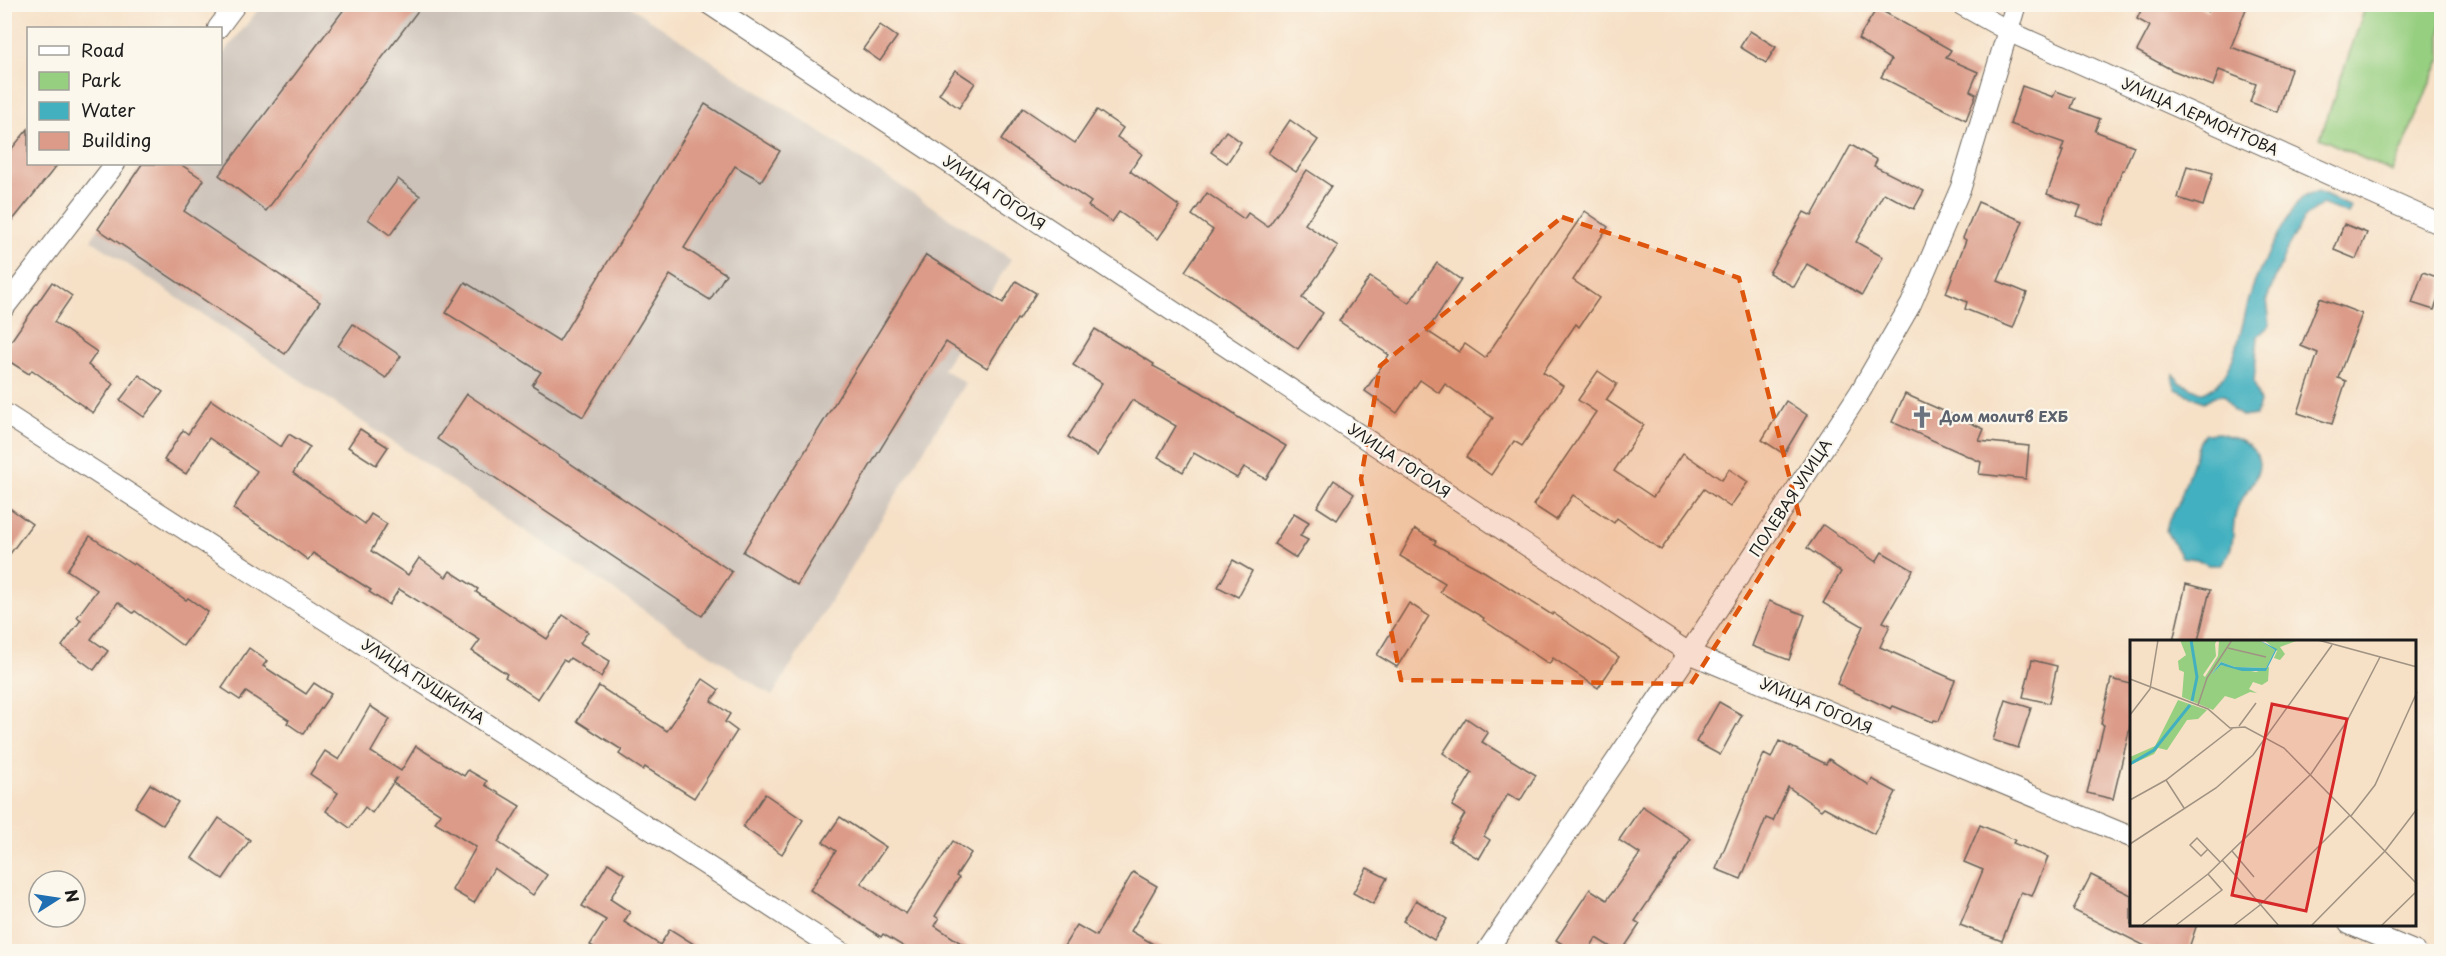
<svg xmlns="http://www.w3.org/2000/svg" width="2446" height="956" font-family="'Playpen Sans',sans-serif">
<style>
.industrial{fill:#ccc2b9}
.green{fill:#97cf81;stroke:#5a764e;stroke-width:1.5}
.water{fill:#43b0c0;stroke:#30666e;stroke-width:1.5}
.building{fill:#db9b88}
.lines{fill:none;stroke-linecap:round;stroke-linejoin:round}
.minor-casing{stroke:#686158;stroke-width:22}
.minor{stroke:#fff;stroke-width:20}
.marked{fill:#de560d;fill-opacity:0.2;stroke:#de560d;stroke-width:4.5;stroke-dasharray:12 8;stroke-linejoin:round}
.labels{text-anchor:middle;stroke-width:4.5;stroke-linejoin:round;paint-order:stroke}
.street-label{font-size:15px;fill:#1c1c1c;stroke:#fbf7ec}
.worship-label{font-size:15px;font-weight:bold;fill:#5b616d;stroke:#fbf7ec;text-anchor:start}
.inset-river{fill:none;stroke:#43b0c0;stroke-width:3}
.inset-road{fill:none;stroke:#9f9282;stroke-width:1.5}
.view{fill:#d62828;fill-opacity:0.15;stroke:#d62828;stroke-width:3}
.inset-edge{fill:none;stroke:#1c1c1c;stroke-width:3}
</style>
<rect width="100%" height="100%" fill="#fbf7ec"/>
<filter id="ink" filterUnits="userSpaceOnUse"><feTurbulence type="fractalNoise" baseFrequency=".0167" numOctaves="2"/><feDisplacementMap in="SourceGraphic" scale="12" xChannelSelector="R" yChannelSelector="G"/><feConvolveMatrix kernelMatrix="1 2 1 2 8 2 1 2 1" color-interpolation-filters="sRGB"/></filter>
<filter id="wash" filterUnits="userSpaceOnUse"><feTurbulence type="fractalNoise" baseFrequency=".008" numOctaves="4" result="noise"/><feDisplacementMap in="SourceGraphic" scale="24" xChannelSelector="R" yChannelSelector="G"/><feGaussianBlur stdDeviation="1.35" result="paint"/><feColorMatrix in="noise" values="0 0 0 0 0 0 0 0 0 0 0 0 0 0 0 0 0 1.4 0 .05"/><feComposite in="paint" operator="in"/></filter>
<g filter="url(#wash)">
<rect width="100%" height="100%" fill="#f6e0c6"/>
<polygon class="industrial" points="626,4 1011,259 943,369 965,383 772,696 91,240 142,164 220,164 221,57 262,5"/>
<polygon class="green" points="2366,5 2441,5 2441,58 2392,172 2320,138"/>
<g class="water">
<path d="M2318 192 2351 207 2348 214 2322 204 2303 220 2287 249 2267 299 2270 325 2258 336 2254 382 2260 403 2256 415 2242 417 2233 410 2224 395 2214 396 2204 402 2176 389 2173 381 2174 374 2179 382 2203 393C2239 381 2241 315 2254 284 2262 264 2288 214 2302 198 2306 193 2312 193 2318 192Z"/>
<path d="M2220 433C2245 441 2272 453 2252 484 2246 494 2239 500 2236 512 2230 534 2238 545 2221 565H2208L2197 559 2181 557 2166 531 2169 519 2178 504 2200 441 2205 434Z"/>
</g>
<g id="blocks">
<g class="building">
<polygon points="348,4 423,4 266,211 219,175"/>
<polygon points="2144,4 2193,4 2208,12 2210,4 2233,4 2246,9 2231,47 2291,69 2277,112 2250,102 2256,84 2219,70 2213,86 2172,70 2137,51 2150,26 2137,19"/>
<polygon points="1877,8 1951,50 1946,58 1978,72 1970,91 1976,94 1966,120 1881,77 1891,60 1858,39"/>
<polygon points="880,25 897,37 880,61 863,49"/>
<polygon points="1750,31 1776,47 1766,63 1740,47"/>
<polygon points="955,70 975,83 959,108 939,94"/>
<polygon points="2022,86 2053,97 2056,91 2075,98 2071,108 2100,119 2095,131 2134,146 2124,170 2122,170 2103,225 2077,216 2081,206 2047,194 2063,151 2061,151 2064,143 2010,124"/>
<polygon points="705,104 780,151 761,181 735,166 684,248 726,274 710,300 670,275 583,417 532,385 541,372 446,313 465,282 559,341"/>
<polygon points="1023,108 1075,143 1097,110 1123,128 1117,137 1142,154 1130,171 1180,207 1158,239 1119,212 1112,222 1088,206 1091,202 1001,140"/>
<polygon points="1290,120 1318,140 1296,172 1268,153"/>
<polygon points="28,129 28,164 58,164 4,231 4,158"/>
<polygon points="1226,131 1241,142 1227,163 1211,152"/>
<polygon points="1851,145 1877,160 1874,166 1924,191 1914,209 1884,193 1856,242 1883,257 1862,295 1807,264 1794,287 1769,273 1804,212 1812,216"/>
<polygon points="142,164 180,164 204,180 184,211 320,302 285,354 98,229"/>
<polygon points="2187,166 2213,173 2203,206 2178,198"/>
<polygon points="1307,170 1331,186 1305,224 1338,246 1302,298 1323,313 1298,349 1185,271 1213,230 1192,215 1207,193 1244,219 1248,213 1268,227"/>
<polygon points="398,179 420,196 390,235 368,219"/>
<polygon points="1978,202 2023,221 1998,281 2027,293 2013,328 1965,309 1967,302 1946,293 1966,240 1963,238"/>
<polygon points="1585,211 1608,227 1573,280 1599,298 1579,327 1576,324 1543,372 1563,386 1522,446 1514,441 1491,475 1466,457 1493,418 1445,384 1439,393 1420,380 1397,413 1365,391 1389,355 1339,321 1370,277 1409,303 1437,263 1461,280 1427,331 1459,352 1465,344 1485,358"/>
<polygon points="2344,224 2367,233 2356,259 2334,250"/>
<polygon points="926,255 1003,303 1016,281 1036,293 1019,320 1017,319 987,368 946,342 797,585 743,552"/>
<polygon points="2423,272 2442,279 2442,288 2434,310 2412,303"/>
<polygon points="52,282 72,296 54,322 97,352 88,365 113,384 93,413 32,370 29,374 4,358 4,351"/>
<polygon points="2320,298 2362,314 2338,378 2346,381 2332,424 2298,413 2318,353 2301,346"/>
<polygon points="353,324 401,356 386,378 338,346"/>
<polygon points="1095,329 1124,347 1125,346 1154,364 1153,366 1201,392 1235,414 1234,415 1286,446 1266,479 1244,467 1237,478 1194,453 1183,472 1158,457 1176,426 1132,400 1097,456 1068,437 1102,383 1073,365"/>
<polygon points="1598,371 1617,384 1606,400 1644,425 1614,471 1653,497 1683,453 1722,480 1729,469 1748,482 1730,507 1704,489 1661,550 1617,518 1614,523 1573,495 1556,520 1533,505 1596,412 1578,400"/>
<polygon points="139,375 163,392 144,417 120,400"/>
<polygon points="467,394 732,572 702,616 437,439"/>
<polygon points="1905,394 1984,429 1979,441 2029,446 2026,479 1979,474 1981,462 1892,422"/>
<polygon points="211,400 281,447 289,434 310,447 293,473 365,524 371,514 387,524 371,551 408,575 419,558 446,577 450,571 478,589 476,592 547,639 563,615 588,632 580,643 610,661 601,677 570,658 567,662 563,660 538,699 505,677 507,674 472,651 480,640 399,589 389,605 369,592 371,590 313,553 308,560 280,539 233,509 257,471 209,438 186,474 164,460 183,430 188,434"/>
<polygon points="1786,401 1807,415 1784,454 1762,440"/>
<polygon points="360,429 388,447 376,465 348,447"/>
<polygon points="1334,480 1354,494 1337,520 1317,507"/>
<polygon points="4,504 32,524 4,562"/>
<polygon points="1294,513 1309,522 1300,536 1308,540 1296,558 1274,544"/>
<polygon points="1823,525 1876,562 1882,552 1913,570 1883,622 1890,625 1880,647 1955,680 1939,721 1934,720 1933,722 1893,706 1891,709 1837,684 1863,626 1823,603 1841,572 1807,548"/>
<polygon points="1415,529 1436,541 1434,544 1485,572 1552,615 1553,613 1619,657 1598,688 1553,658 1549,664 1483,620 1484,618 1440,592 1445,583 1400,556"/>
<polygon points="90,536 133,565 134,563 186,600 188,598 208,612 183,646 135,611 133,613 118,602 91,639 108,651 94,670 62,646 81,620 77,617 97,590 67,570"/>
<polygon points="1233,560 1252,571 1238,597 1218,587"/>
<polygon points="2186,584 2210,590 2198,641 2173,641"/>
<polygon points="1769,601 1805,615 1789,660 1752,646"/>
<polygon points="1409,603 1429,616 1397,667 1377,655"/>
<polygon points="249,648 267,661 263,666 306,694 314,683 331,694 303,734 287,723 289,720 246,692 240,700 222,688"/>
<polygon points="2032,660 2057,666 2049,703 2023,697"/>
<polygon points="703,679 719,690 711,701 730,714 725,722 737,731 694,798 645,767 643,770 619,754 622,750 577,721 599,686 667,731"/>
<polygon points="2111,679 2131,684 2131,723 2113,799 2087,793 2104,725 2101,724"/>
<polygon points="2006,700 2031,708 2018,748 1993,740"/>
<polygon points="1719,702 1742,715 1720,755 1696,742"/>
<polygon points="370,706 390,719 371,752 401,771 416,746 464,776 468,770 487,781 485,785 520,806 498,842 547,875 533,895 494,868 474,903 452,890 476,847 435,822 441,814 393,783 397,777 372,813 365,807 350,828 326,811 338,793 310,774 325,751 339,760"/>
<polygon points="1466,718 1488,733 1482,742 1536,775 1520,801 1508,794 1484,836 1490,840 1479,859 1449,841 1465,814 1452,806 1472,773 1443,753"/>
<polygon points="1779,741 1826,764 1829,759 1869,785 1872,779 1896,792 1874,834 1824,807 1821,810 1788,787 1773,821 1766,818 1741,879 1716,869 1757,769 1764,754 1771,758"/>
<polygon points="150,784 178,802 163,825 135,807"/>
<polygon points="765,794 803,820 782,854 743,827"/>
<polygon points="1642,806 1691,839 1635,921 1640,924 1622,951 1617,951 1596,938 1588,951 1573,951 1556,940 1590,889 1607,900 1640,854 1619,840"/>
<polygon points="840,817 886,847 861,883 906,914 953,841 971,853 956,876 959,878 935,916 939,919 935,926 973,951 911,951 883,934 881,937 810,890 836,851 823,842"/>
<polygon points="219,818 250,840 223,879 192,858"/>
<polygon points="1980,825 2015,840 2013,843 2048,857 2032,896 2021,892 2002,941 1960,925 1983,870 1964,862"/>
<polygon points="608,863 625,874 610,899 630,912 624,922 660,945 670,929 705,951 601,951 590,945 606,920 582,906"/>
<polygon points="1367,868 1387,878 1373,904 1353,893"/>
<polygon points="1133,872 1157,886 1131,931 1165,951 1061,951 1077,925 1096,936"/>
<polygon points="2091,875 2131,895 2131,924 2197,924 2188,951 2155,951 2073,910"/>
<polygon points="1416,900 1447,919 1434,940 1403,921"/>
</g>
</g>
</g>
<g filter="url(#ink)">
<use href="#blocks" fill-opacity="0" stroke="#686158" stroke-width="1.5"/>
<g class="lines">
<g class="minor-casing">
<g id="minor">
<polyline points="709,4 1689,653 2131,837"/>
<polyline points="1960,4 2010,32 2442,225"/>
<polyline points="218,28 236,4"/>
<polyline points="4,308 115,164"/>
<polyline points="4,413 841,952"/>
<polyline points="2349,924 2416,952"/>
<polyline points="1486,952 1689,653 1860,392 1911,304 1961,187 2016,4"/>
</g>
</g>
<use href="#minor" class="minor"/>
</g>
</g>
<path class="marked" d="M1562 217 1739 278 1799 515 1691 684 1401 680 1361 479 1380 366Z"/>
<defs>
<g id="church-bare" transform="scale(1.8)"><path d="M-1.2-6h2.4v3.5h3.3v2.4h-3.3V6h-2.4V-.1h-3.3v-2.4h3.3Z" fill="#6b7280" stroke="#fbf7ec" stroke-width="2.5" paint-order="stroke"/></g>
</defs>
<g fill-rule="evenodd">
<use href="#church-bare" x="1922" y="417"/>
</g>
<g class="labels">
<g class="street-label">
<text transform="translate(2200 117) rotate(24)" y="5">УЛИЦА ЛЕРМОНТОВА</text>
<text transform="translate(994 193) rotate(34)" y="5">УЛИЦА ГОГОЛЯ</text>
<text transform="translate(1399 461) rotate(34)" y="5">УЛИЦА ГОГОЛЯ</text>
<text transform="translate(1791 498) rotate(-57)" y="5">ПОЛЕВАЯ УЛИЦА</text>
<text transform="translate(423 682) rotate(33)" y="5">УЛИЦА ПУШКИНА</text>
<text transform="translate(1816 706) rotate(23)" y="5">УЛИЦА ГОГОЛЯ</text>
</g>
<g class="worship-label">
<text x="1940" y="422">Дом молитв ЕХБ</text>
</g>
</g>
<g transform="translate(2130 640)">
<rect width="286" height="286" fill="#f6e0c6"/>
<path d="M50 0H87L85 4 86 16 73 35 75 37 88 16 89 0H129L145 10 136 28 105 27 91 22 81 35 91 25 126 32 139 27 138 41 132 45 123 42 119 49 127 53 120 52 105 59 95 56 83 70 52 57 54 32 49 30 48 21 56 15ZM134 0H169L150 7 155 14 150 20 144 18 147 11ZM48 60 77 70 68 79 57 80 37 110 28 108 24 114 0 125V117L25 106Z" fill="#97cf81"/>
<path d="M129 0 147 9 136 31H112L91 25 81 35 91 22 105 27 136 28 145 10Z" fill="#43b0c0"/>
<path class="inset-river" d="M61 0 67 37 62 61M0 124 24 110 60 65"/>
<path class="inset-road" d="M188 0 287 27M98 8 136 17M0 39 78 69 100 88 115 87 154 108 287 244M68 65 77 38 102 0M0 75 20 49 28 0M109 86 126 63M36 140 54 168M0 160 36 140 103 88M221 176 245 145 287 52M0 204 86 148 123 115 202 5M78 209 71 216 60 205 67 198 90 222M102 211 124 237M92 220 149 286M11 286 78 234 181 134 217 81 250 17M45 286 92 250 78 234M103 286 130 265 220 175M181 286 255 211 287 169M251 286 287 251"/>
<path class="view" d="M142 64 217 79 176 271 102 255Z"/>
<rect width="286" height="286" class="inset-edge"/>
</g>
<rect width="2446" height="956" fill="none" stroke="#fbf7ec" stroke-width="24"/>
<rect x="27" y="27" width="195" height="138" fill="#fbf7ec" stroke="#a29f99" stroke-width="1.5"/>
<rect x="39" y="46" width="30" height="9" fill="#ffffff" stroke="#a29f99" stroke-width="1.5"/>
<text x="81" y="57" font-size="18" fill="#1c1c1c">Road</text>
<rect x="39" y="72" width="30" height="18" fill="#97cf81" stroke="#a29f99" stroke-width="1.5"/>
<text x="81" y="87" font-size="18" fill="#1c1c1c">Park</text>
<rect x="39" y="102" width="30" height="18" fill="#43b0c0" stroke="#a29f99" stroke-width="1.5"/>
<text x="81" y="117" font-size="18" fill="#1c1c1c">Water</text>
<rect x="39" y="132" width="30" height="18" fill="#db9b88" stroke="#a29f99" stroke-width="1.5"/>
<text x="81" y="147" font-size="18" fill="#1c1c1c">Building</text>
<g transform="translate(57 899) rotate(78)"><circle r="28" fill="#fbf7ec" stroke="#a29f99" stroke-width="1.5"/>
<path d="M0-4.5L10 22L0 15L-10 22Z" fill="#1f6fb2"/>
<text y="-9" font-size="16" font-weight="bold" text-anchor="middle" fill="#1c1c1c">N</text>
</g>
</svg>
